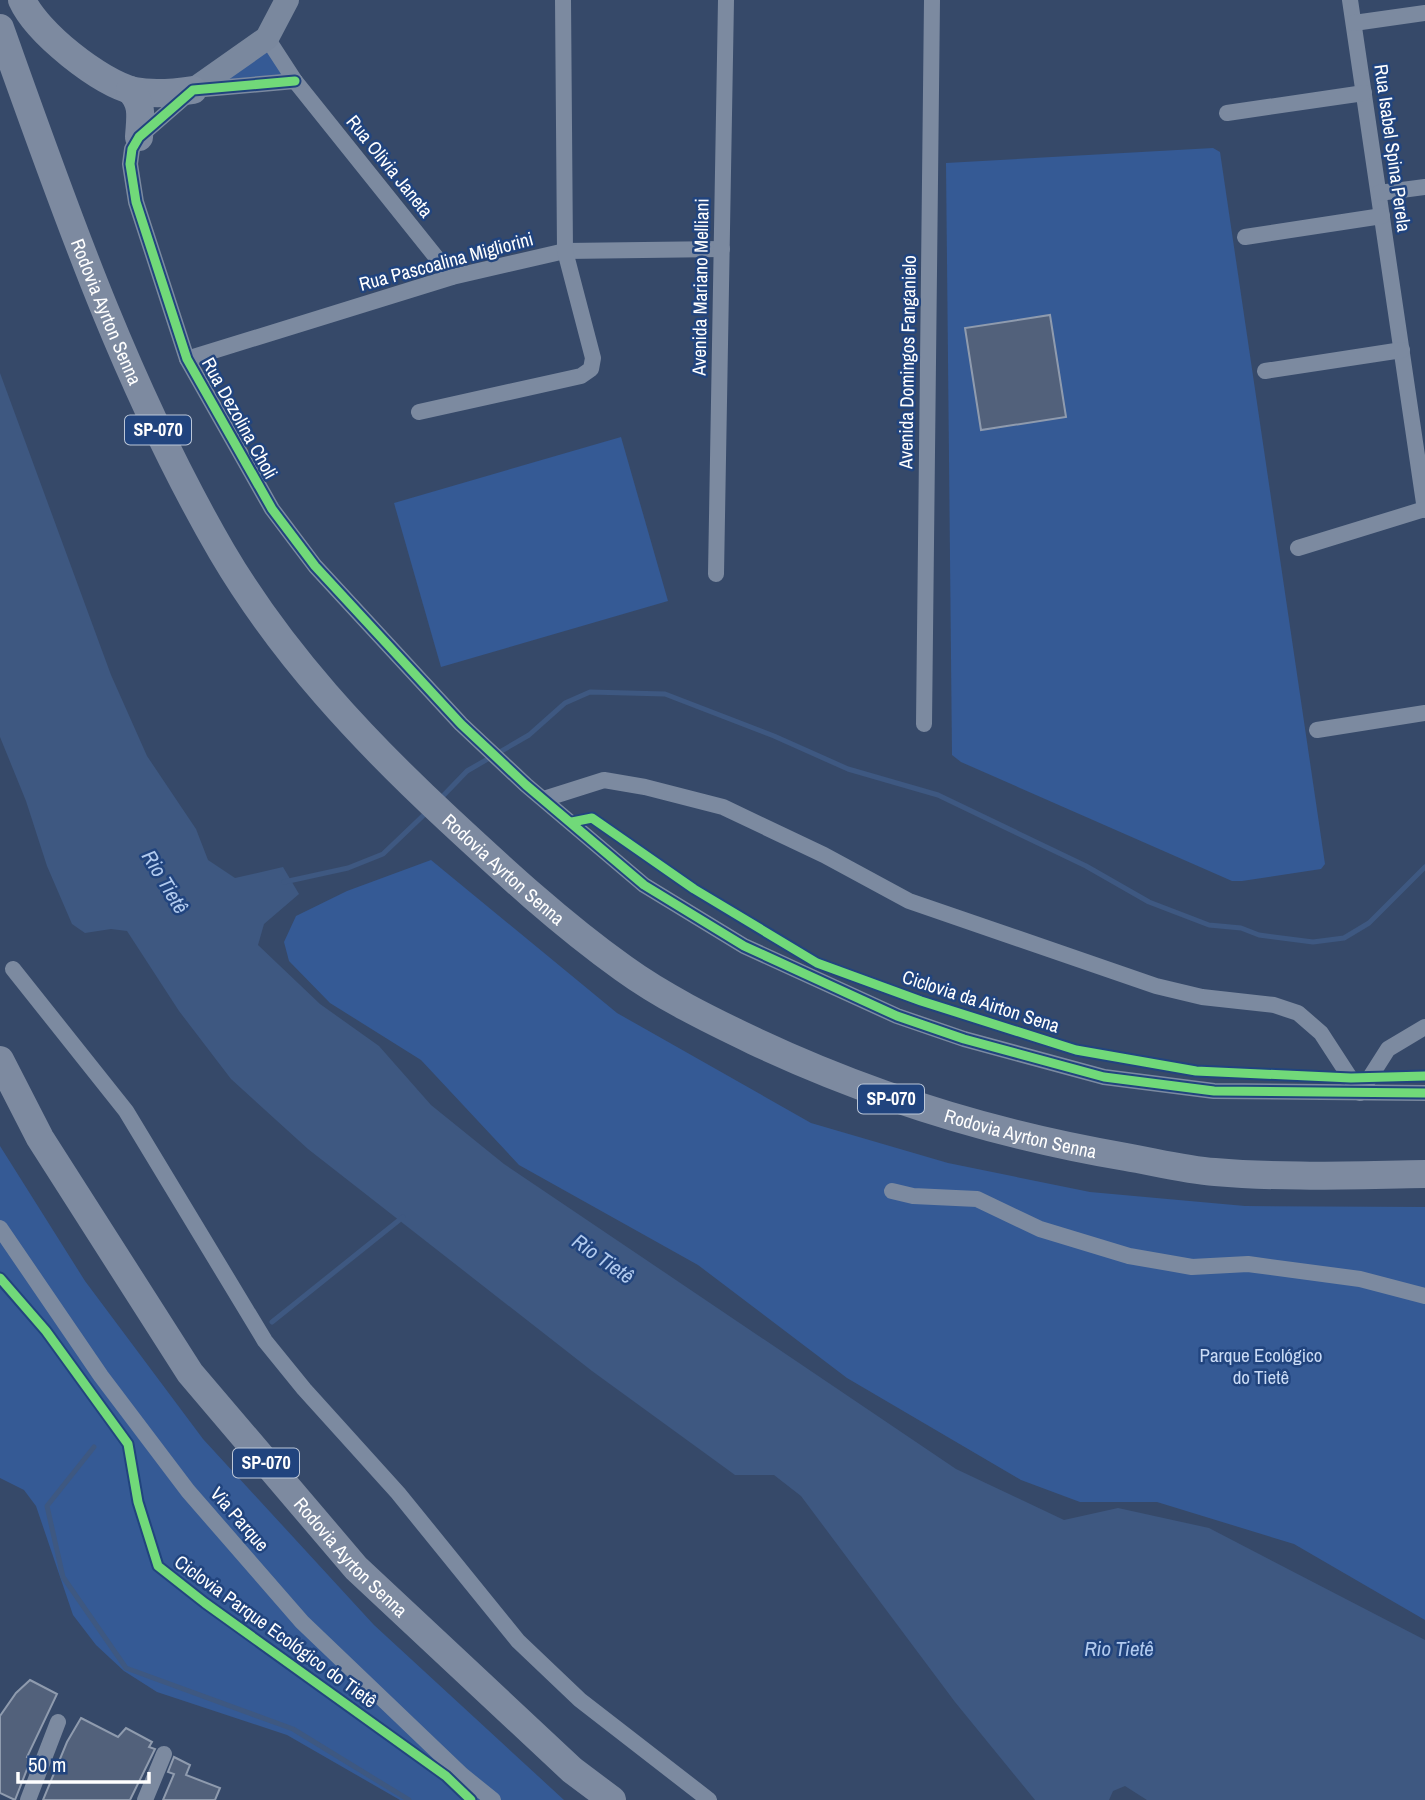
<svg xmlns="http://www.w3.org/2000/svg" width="1425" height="1800" font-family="'Archivo Narrow',sans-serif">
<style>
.green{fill:#355a95}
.water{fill:#3e5881}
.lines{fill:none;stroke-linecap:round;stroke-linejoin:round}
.stream{stroke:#3e5881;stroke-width:5}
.building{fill:#52617b;stroke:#8f9bae;stroke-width:2}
.minor{stroke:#7c8aa0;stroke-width:16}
.primary{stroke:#7a889e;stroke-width:24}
.motorway{stroke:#7d8aa0;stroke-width:28}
.cycleway-casing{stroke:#21447e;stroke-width:13}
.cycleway{stroke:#71d979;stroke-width:9}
.labels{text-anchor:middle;stroke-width:5;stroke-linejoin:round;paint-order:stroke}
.shield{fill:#21447e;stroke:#bcc7d8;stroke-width:2}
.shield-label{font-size:18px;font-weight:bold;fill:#fff}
.street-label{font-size:19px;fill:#fff;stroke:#21447e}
.park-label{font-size:19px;fill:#cadbf5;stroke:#21447e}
.water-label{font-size:21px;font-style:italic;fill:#b1caee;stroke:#21447e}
</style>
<rect width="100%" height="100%" fill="#364969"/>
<g class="green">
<polygon points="267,38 295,81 193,90"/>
<polygon points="1213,148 1220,152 1325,864 1321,869 1242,881 1232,881 961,762 952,755 946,163"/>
<polygon points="621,437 668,601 441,667 394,503"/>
<polygon points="431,860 617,1013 811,1123 948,1163 1090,1192 1245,1206 1425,1207 1425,1620 1294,1544 1157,1502 1080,1502 1021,1480 847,1378 698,1265 519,1165 421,1060 330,1003 289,961 284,942 296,916 347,891"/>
<polygon points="0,1146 85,1281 203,1439 374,1625 564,1800 400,1800 287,1735 157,1692 124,1671 96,1645 73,1615 36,1506 24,1490 0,1478"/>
</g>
<polygon class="water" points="0,373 111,675 147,756 196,829 208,860 235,878 283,867 299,894 264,924 258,945 320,1004 379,1046 431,1105 504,1164 956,1469 1064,1520 1118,1508 1209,1528 1425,1640 1425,1800 1147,1800 1125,1786 1113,1791 1109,1800 1035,1800 955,1702 801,1496 774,1475 735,1475 592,1371 308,1149 231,1079 179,1011 127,931 111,929 85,933 72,924 47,866 26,801 0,737"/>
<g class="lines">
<g class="stream">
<polyline points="440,799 467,771 529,735 565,703 590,692 665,694 774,736 848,769 938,795 1086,866 1149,902 1209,925 1241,928 1259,935 1313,942 1344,938 1369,923 1425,867"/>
<polyline points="284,882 348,868 383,854 428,811"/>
<polyline points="272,1322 403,1217"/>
<polyline points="94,1447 47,1506 63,1577 126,1668 293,1729 409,1800"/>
</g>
</g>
<g class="building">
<polygon points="1050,315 1066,417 981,430 965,328"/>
<polygon points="30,1680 57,1694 27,1757 31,1759 15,1800 0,1793 0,1716 16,1693"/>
<polygon points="81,1718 118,1737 126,1728 152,1742 149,1747 155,1749 130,1800 43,1800 67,1742"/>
<polygon points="174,1757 190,1765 186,1775 220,1788 215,1800 163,1800 174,1774 168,1772"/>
</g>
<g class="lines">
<g class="minor">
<polyline points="1350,0 1425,510"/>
<polyline points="1354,23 1425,13"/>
<polyline points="267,38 295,81 452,277"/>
<polyline points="295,81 193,90 139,137 132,149 130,164 136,202 187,359 272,509 315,566 461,724 526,785 644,885 744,946 897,1016 964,1039 1104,1077 1214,1091 1425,1093"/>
<polyline points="1227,113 1364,93"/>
<polyline points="1379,193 1425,187"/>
<polyline points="1245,237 1382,216"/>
<polyline points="187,359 452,277 565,251 722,249"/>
<polyline points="1265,371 1402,350"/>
<polyline points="419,412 581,376 591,369 593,358 565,251 563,0"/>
<polyline points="1298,548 1425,509"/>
<polyline points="716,574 726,0"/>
<polyline points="924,724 932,0"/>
<polyline points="1317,730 1425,713"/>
<polyline points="544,799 604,780 645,787 723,807 824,855 909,901 1156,986 1202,997 1274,1005 1298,1013 1321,1033 1360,1093 1388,1049 1425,1027"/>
<polyline points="13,969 126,1111 265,1341 304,1389 398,1493 518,1641 580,1700 709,1800"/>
<polyline points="892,1191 913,1196 977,1199 1040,1229 1129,1256 1192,1267 1248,1264 1360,1279 1425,1296"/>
<polyline points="0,1228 101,1376 188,1491 302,1622 462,1775 493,1800"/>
<polyline points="28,1800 58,1722"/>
<polyline points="145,1800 164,1754"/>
</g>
<polyline class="primary" points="193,90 267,38 287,0"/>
<g class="motorway">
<path d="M22 0C37 33 99 82 134 91 154 95 173 93 193 90"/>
<path id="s1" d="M0 28C64 207 126 387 222 552 282 654 363 740 448 819 504 871 560 923 623 968 663 997 710 1020 754 1041 873 1097 997 1135 1126 1157 1155 1162 1185 1170 1215 1172 1284 1178 1355 1175 1425 1174"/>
<path d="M130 90C144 104 140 119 139 137"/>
<path id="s2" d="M0 1060 40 1138 190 1373 356 1568 572 1770 612 1800"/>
</g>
<g class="cycleway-casing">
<g id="cycleway">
<polyline points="295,81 193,90 139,137 132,149 130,164 136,202 187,359 272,509 315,566 461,724 526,785 644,885 744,946 897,1016 964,1039 1104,1077 1214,1091 1425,1093"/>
<polyline points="572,822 592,818 694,889 817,963 921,1001 1076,1050 1196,1071 1351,1078 1425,1076"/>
<polyline points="0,1278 46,1331 128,1444 138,1502 158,1566 205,1603 446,1776 471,1800"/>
</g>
</g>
<use href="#cycleway" class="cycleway"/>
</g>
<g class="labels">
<g class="shield">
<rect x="125" y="415.5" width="66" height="29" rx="5"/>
<rect x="858" y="1084.5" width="66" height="29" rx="5"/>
<rect x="233" y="1448.5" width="66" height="29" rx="5"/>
</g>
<g class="shield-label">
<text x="158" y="436">SP-070</text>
<text x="891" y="1105">SP-070</text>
<text x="266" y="1469">SP-070</text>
</g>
<g class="street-label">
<text transform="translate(1393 148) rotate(82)" y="7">Rua Isabel Spina Perela</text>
<text transform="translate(390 166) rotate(51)" y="7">Rua Olivia Janeta</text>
<text transform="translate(446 261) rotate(-15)" y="7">Rua Pascoalina Migliorini</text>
<text transform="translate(700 287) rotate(-89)" y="7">Avenida Mariano Melliani</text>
<text dy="7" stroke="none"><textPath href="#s1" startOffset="303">Rodovia Ayrton Senna</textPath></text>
<text transform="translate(907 362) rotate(-89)" y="7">Avenida Domingos Fanganielo</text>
<text transform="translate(240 418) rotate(61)" y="7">Rua Dezolina Choli</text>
<text dy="7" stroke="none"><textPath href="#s1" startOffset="996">Rodovia Ayrton Senna</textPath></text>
<text transform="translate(981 1001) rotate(18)" y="7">Ciclovia da Airton Sena</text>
<text dy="7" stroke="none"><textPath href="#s1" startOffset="1584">Rodovia Ayrton Senna</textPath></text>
<text transform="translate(240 1519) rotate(49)" y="7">Via Parque</text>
<text dy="7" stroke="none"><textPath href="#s2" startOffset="611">Rodovia Ayrton Senna</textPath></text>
<text transform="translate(276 1631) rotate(36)" y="7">Ciclovia Parque Ecológico do Tietê</text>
</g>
<g class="park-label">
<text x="1261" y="1362">Parque Ecológico<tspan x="1261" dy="22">do Tietê</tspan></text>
</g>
<g class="water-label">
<text transform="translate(165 882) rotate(59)" y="7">Rio Tietê</text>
<text transform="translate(603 1259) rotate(35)" y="7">Rio Tietê</text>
<text x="1119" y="1656">Rio Tietê</text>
</g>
</g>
<path d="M18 1772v10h131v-10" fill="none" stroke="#ffffff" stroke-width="3.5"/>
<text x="28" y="1772" font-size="21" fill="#ffffff" stroke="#21447e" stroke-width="5" paint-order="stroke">50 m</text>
</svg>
